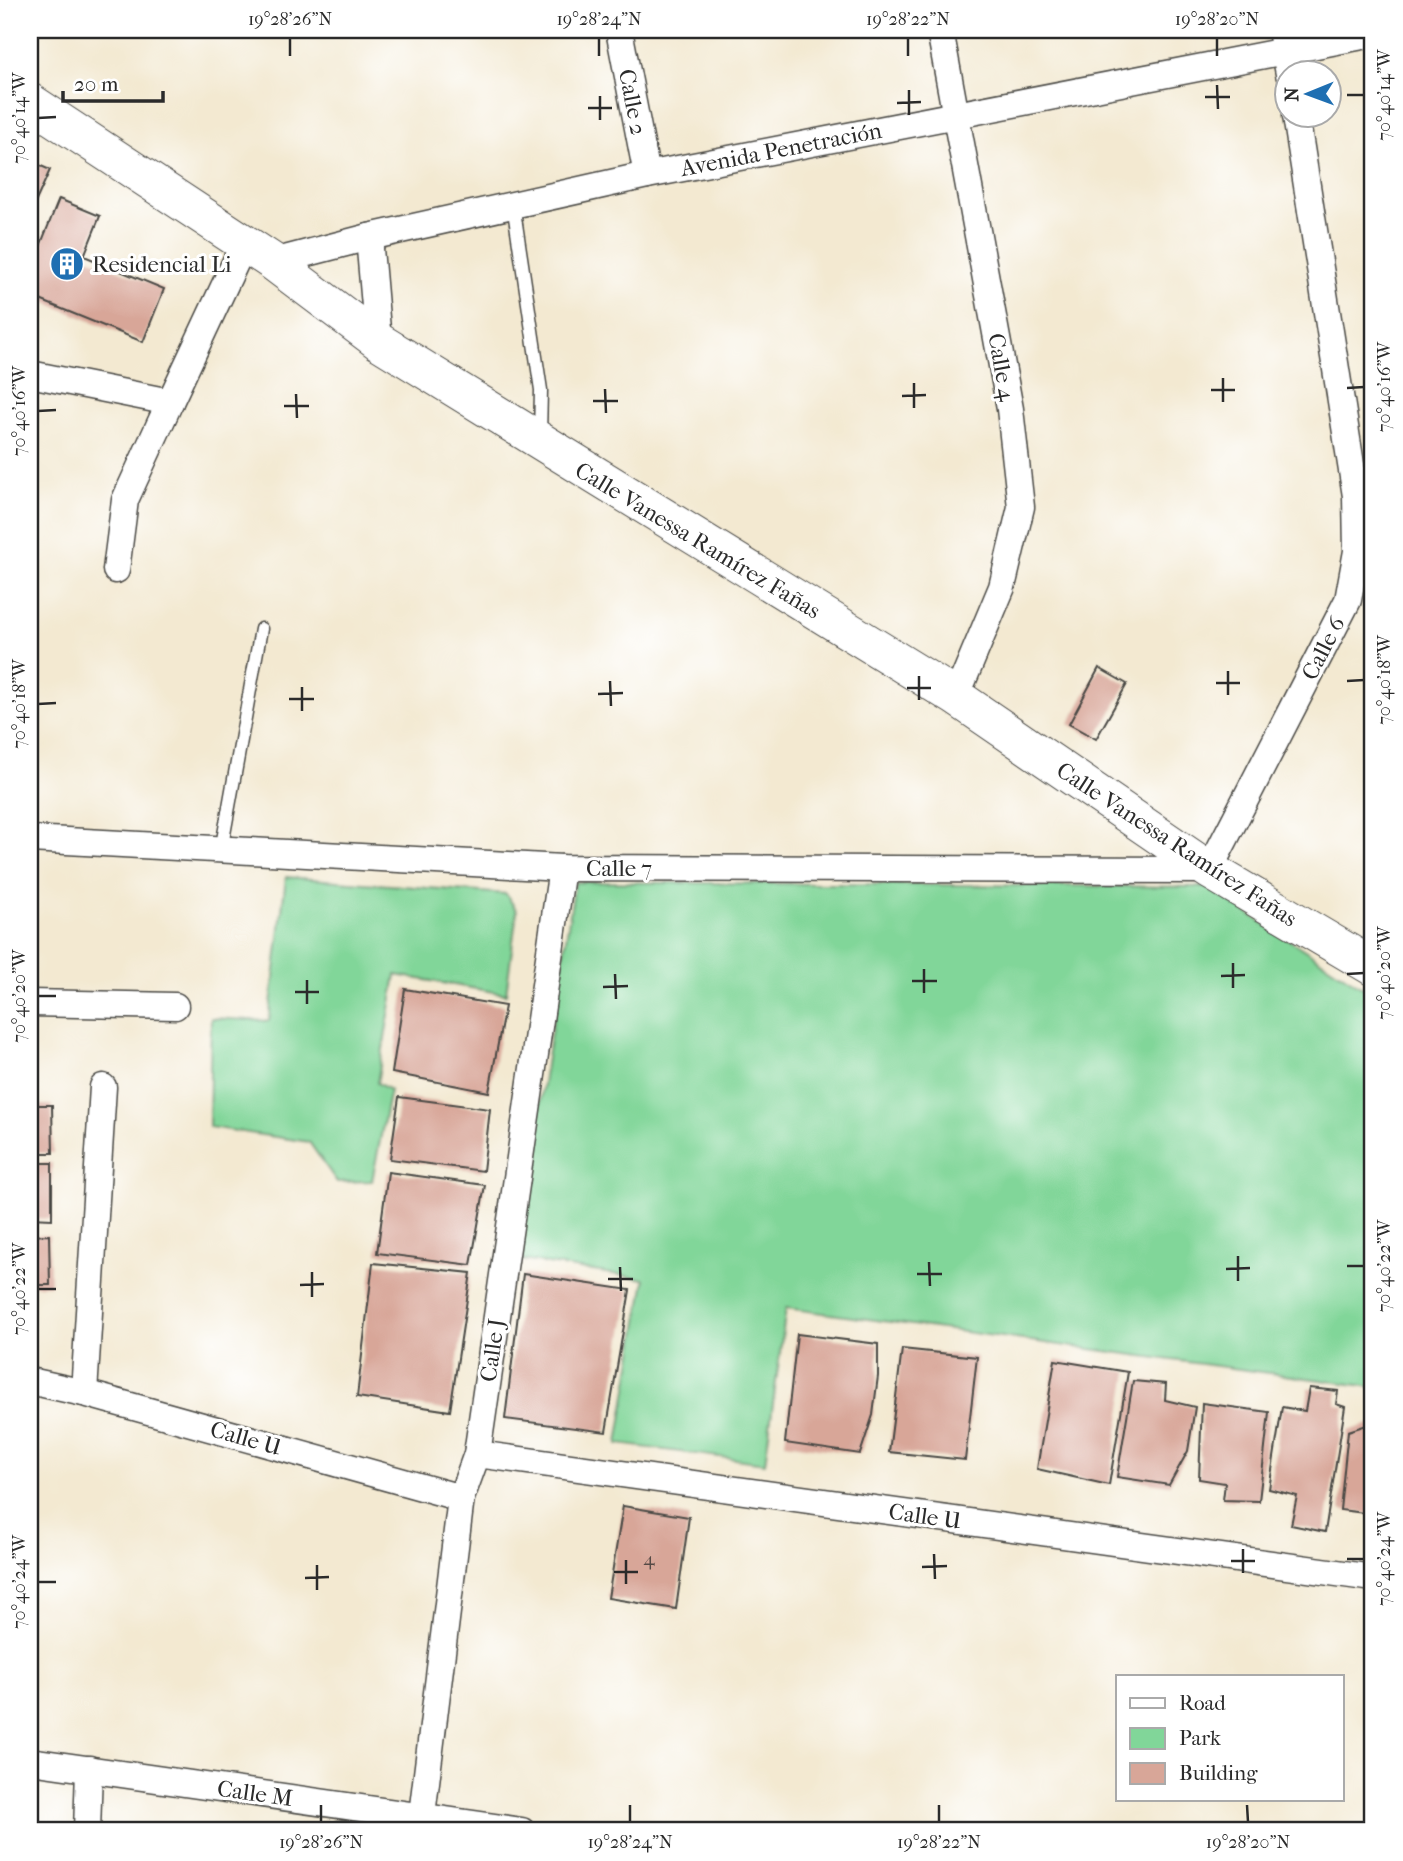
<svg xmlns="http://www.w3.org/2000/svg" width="1403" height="1861" font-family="'IM FELL French Canon',serif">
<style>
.green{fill:#81d699;stroke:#568062;stroke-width:2}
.building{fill:#d8a698}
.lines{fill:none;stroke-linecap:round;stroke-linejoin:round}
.lane-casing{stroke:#494844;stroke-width:15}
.street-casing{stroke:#494844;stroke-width:29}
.secondary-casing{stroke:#494844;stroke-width:39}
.lane{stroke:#fff;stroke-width:12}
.street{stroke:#fff;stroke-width:26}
.secondary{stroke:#fff;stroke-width:37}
.ticks{fill:none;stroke:#2b2b2b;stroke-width:2.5}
.labels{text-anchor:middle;stroke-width:6;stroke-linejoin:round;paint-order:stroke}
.number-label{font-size:19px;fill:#564a46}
.street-label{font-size:23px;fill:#2b2b2b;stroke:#fff}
.poi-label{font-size:23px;fill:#2b2b2b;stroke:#fff;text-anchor:start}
.neatline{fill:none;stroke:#2b2b2b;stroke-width:2.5}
.ticks-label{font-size:18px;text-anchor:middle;fill:#2b2b2b}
</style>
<rect width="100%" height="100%" fill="#fff"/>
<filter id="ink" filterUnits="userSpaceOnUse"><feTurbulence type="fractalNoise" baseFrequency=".0143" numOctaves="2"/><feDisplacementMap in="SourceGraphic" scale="14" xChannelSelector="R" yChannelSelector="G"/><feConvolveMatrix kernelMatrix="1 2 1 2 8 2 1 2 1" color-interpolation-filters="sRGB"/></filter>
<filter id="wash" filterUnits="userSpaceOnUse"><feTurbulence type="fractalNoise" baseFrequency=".00686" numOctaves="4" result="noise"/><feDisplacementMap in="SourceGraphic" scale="28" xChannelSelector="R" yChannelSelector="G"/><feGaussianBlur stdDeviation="1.57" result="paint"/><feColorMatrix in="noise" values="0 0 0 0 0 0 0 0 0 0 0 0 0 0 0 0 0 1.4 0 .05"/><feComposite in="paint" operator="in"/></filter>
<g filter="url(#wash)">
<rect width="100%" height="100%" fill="#f3e9d1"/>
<g class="green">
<polygon points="286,877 506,894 517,911 506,994 396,975 377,1083 390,1090 372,1181 337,1182 309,1142 209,1127 211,1018 269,1021"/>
<polygon points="575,882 1207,887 1373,994 1373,1387 786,1308 765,1463 618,1444 645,1279 515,1259"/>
</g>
<g id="blocks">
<g class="building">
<polygon points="30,161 50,170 30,214"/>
<polygon points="59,199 100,216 84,256 164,289 143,342 30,296 30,271"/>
<polygon points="1099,668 1127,684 1096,739 1069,724"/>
<polygon points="405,989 505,1006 489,1092 392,1073"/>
<polygon points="399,1097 490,1109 483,1171 390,1159"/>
<polygon points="30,1105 52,1105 53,1153 30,1153"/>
<polygon points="30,1163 52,1163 52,1219 30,1218"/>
<polygon points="388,1172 485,1185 471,1265 377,1253"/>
<polygon points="49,1235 50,1285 30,1285 30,1236"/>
<polygon points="373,1263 471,1273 450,1411 357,1397"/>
<polygon points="523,1274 630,1290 606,1432 505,1419"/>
<polygon points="797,1334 878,1344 878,1376 873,1415 860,1454 785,1443"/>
<polygon points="902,1349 977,1357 965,1460 889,1452"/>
<polygon points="1055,1360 1128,1372 1109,1485 1037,1469"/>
<polygon points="1133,1381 1166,1384 1165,1400 1195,1407 1188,1451 1169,1485 1117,1477"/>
<polygon points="1309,1388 1338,1391 1336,1404 1345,1407 1325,1532 1291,1525 1297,1496 1269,1489 1282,1407 1305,1411"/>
<polygon points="1202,1403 1269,1412 1259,1501 1223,1500 1225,1483 1199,1479"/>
<polygon points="1373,1423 1373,1514 1340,1510 1348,1431"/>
<polygon points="623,1506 689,1517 676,1609 608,1598"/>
</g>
</g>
</g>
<g filter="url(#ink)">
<use href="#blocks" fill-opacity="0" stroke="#494844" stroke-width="2"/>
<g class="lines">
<g class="lane-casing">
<g id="lane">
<polyline points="513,204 541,390 540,436"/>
<polyline points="221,851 261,629"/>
</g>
</g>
<g class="street-casing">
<g id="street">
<polyline points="619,30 647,175"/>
<polyline points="940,30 1010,409 1021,507 1002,587 956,697"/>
<polyline points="1281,30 1289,74"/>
<polyline points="369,237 378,341"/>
<polyline points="273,262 369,237 647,175 1373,34"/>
<polyline points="30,374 170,402 244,244"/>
<polyline points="116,570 125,500 170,402"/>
<polyline points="30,839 562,868 1209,870 1348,600 1357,551 1356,496 1296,116"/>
<polyline points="30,1003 175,1006"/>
<polyline points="30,1381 84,1393 461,1498"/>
<polyline points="84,1393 103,1087"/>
<polyline points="477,1454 1373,1578"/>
<polyline points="30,1761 522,1831"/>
<polyline points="87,1831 89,1769"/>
<polyline points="420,1831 461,1498 477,1454 562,868"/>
</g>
</g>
<g class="secondary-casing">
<polyline id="secondary" points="30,102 273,262 378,341 956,697 1209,870 1373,967"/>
</g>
<use href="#lane" class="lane"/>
<use href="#street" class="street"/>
<use href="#secondary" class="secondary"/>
</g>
</g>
<path class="ticks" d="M290 38V56M599 38V56M908 38V56M1217 38V56M1217 85 1218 109M909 90V115M1347 95H1364M600 96V120M1205 97H1230M897 103 921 102M588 108H612M38 118 56 117M1223 378V402M914 383V408M1347 388 1364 387M605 389 606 413M1211 390H1235M296 394 297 418M902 396 926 395M593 401H618M284 406H309M38 411 56 410M1228 671V695M919 676V700M610 681 611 706M1347 681 1364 680M1216 683H1240M302 687V711M907 688H931M598 694 623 693M289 699H314M38 704 56 703M1233 963V988M924 969V993M615 974 616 999M1347 974 1364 973M1221 976 1245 975M307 980V1004M912 981H937M603 987 628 986M295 992H319M38 996H56M1238 1256V1281M929 1262 930 1286M1347 1266H1364M620 1267 621 1291M1226 1269 1250 1268M312 1272V1297M917 1274H942M608 1279H633M300 1285 324 1284M38 1289H56M1243 1549V1573M934 1554 935 1579M1347 1559H1364M626 1560V1584M1231 1561H1255M317 1565V1590M922 1567 947 1566M614 1572H638M305 1578 329 1577M38 1582H56M321 1805V1822M630 1805V1822M939 1805V1822M1247 1805 1248 1822"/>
<defs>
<g id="building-disc" transform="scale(1.75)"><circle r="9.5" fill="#1f6fb2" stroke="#fff"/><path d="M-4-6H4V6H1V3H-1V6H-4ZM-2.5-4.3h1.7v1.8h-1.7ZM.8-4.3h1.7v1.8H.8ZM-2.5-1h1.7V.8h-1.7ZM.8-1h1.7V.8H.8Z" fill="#fff"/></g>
</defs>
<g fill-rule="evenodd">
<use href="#building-disc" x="67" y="264"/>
</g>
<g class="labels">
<g class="number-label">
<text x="649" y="1565">4</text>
</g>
<g class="street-label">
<text transform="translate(633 102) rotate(79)" y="8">Calle 2</text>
<text transform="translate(781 149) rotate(-11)" y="8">Avenida Penetración</text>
<text transform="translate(1002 367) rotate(80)" y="8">Calle 4</text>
<text transform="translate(698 540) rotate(31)" y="8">Calle Vanessa Ramírez Fañas</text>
<text transform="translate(1323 648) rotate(-63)" y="8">Calle 6</text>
<text transform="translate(1177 844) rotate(33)" y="8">Calle Vanessa Ramírez Fañas</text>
<text x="619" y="876">Calle 7</text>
<text transform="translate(492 1350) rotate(-82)" y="8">Calle J</text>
<text transform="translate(246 1438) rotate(16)" y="8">Calle U</text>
<text transform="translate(925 1516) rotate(8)" y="8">Calle U</text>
<text transform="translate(255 1793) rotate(8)" y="8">Calle M</text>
</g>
<g class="poi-label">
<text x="92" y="272">Residencial Li</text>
</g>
</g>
<rect width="1403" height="1861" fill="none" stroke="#fff" stroke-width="77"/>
<rect x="1116" y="1675" width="228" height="126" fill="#ffffff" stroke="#aaaaaa" stroke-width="2"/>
<rect x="1130" y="1698" width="35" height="10" fill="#ffffff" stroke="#aaaaaa" stroke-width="2"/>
<text x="1179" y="1710" font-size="21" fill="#2b2b2b">Road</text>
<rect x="1130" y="1728" width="35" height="21" fill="#81d699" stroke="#aaaaaa" stroke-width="2"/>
<text x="1179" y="1745" font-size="21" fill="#2b2b2b">Park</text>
<rect x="1130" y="1763" width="35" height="21" fill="#d8a698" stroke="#aaaaaa" stroke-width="2"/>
<text x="1179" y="1780" font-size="21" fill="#2b2b2b">Building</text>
<g transform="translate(1308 94) rotate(269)"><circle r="33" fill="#ffffff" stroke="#aaaaaa" stroke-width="2"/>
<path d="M0-5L12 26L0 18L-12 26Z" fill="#1f6fb2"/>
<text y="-10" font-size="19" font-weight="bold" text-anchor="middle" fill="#2b2b2b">N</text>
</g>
<path d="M63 91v10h100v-10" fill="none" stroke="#2b2b2b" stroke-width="3.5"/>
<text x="74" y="91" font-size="21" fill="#2b2b2b" stroke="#ffffff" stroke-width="5" paint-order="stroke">20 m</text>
<rect x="38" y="38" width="1326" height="1784" class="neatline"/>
<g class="ticks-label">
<text x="290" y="25">19°28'26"N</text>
<text x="599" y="25">19°28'24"N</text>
<text x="908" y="25">19°28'22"N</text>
<text x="1217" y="25">19°28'20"N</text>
<text transform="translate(1384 95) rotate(-90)" y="6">70°40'14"W</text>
<text transform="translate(19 118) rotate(-90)" y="6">70°40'14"W</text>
<text transform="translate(1384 387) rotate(-90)" y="6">70°40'16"W</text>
<text transform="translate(19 411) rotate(-90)" y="6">70°40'16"W</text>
<text transform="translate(1384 680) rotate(-90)" y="6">70°40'18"W</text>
<text transform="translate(19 704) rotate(-90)" y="6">70°40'18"W</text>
<text transform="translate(1384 973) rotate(-90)" y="6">70°40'20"W</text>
<text transform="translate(19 996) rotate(-90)" y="6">70°40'20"W</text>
<text transform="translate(1384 1266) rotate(-90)" y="6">70°40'22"W</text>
<text transform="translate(19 1289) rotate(-90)" y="6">70°40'22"W</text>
<text transform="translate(1384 1559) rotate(-90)" y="6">70°40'24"W</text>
<text transform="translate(19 1582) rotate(-90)" y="6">70°40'24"W</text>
<text x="321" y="1848">19°28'26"N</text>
<text x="630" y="1848">19°28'24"N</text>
<text x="939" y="1848">19°28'22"N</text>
<text x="1248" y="1848">19°28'20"N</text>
</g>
</svg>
